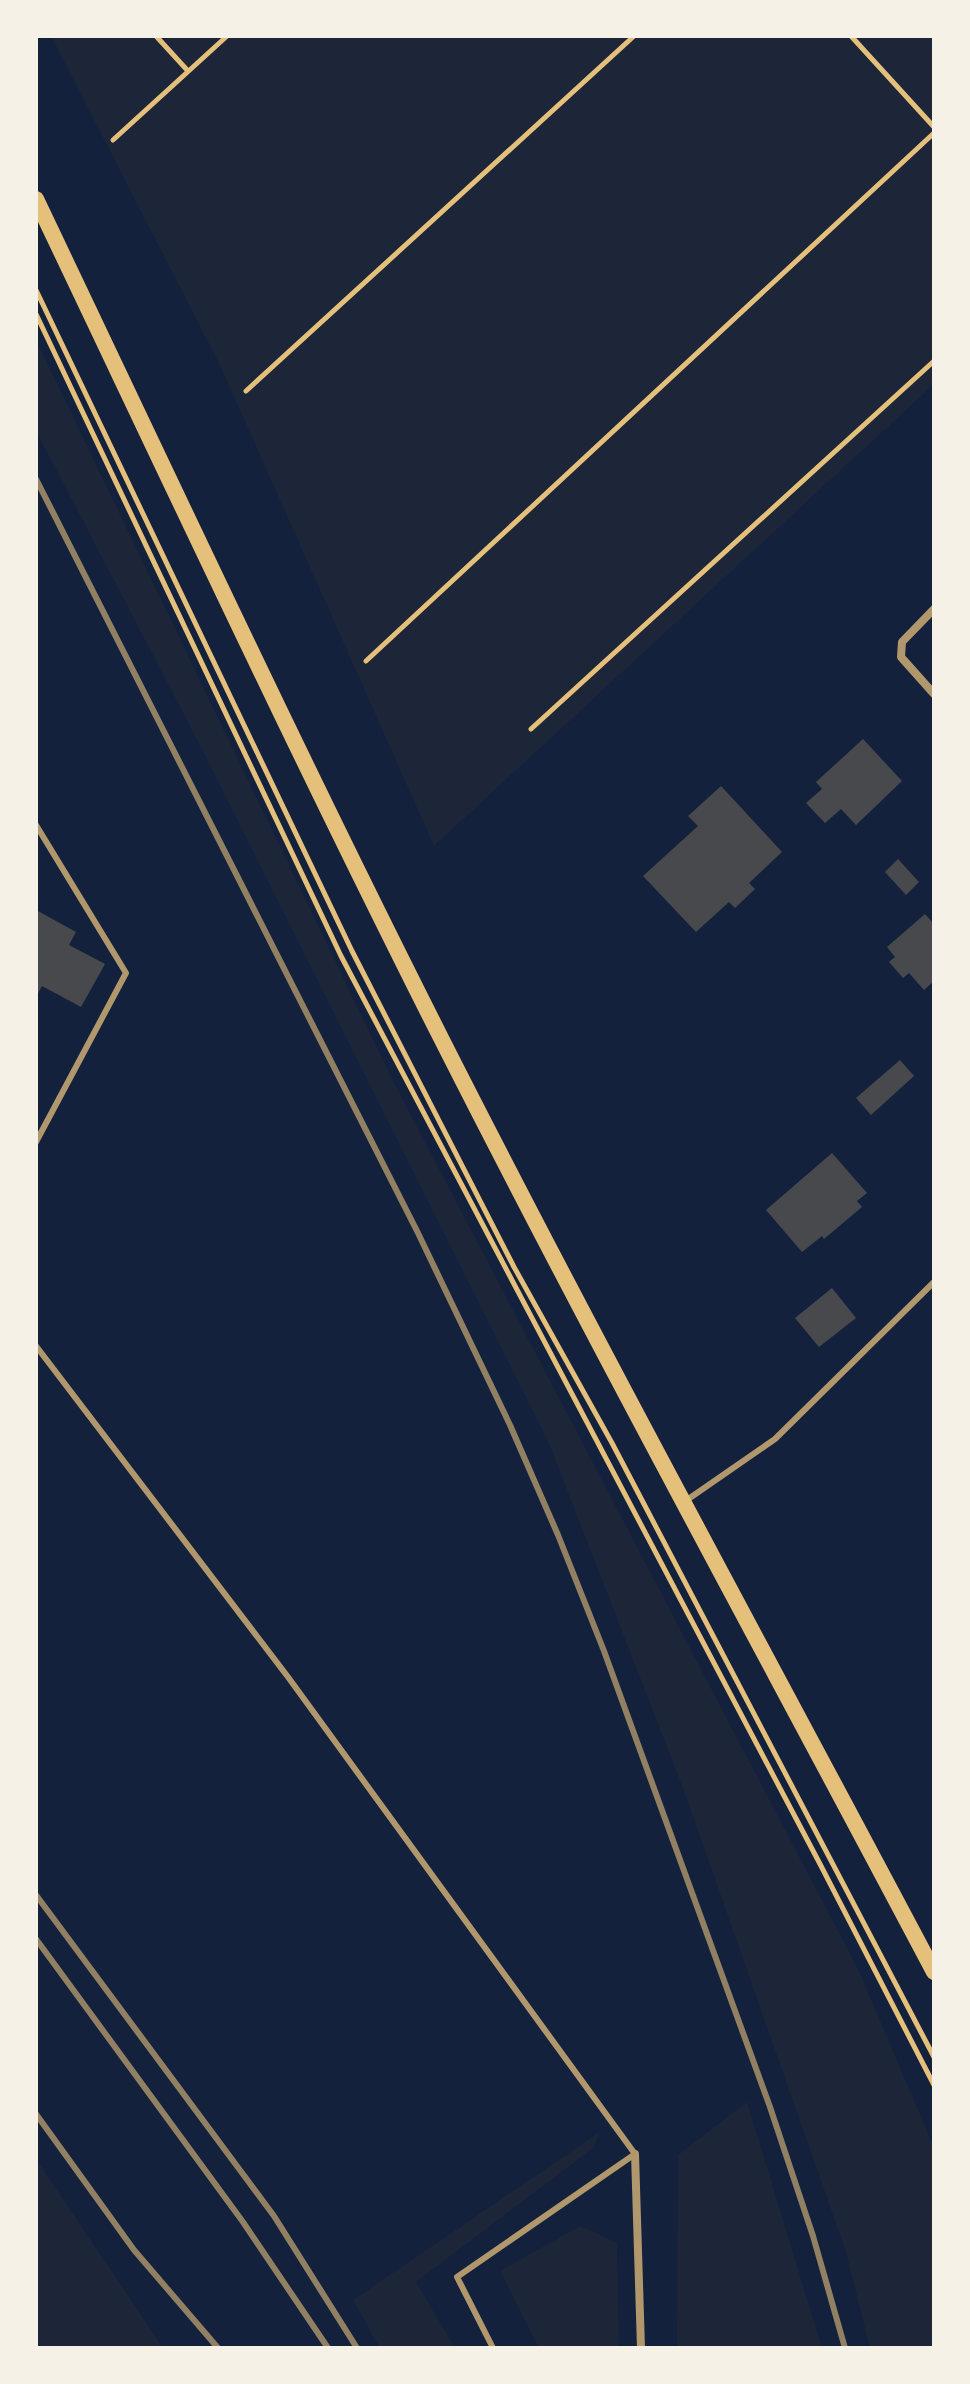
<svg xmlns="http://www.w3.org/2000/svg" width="970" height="2384" font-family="'Public Sans',sans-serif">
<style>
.green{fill:#1d2539}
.building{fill:#48494c}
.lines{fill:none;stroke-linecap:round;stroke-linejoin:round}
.path{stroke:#e5c07b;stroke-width:5}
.service{stroke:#b1986c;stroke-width:6}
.minor{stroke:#b1986c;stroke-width:8}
.secondary{stroke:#e5c07b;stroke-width:16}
.rail{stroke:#918062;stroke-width:6}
</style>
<rect width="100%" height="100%" fill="#14213d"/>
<g class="green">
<polygon points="51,36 934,36 934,384 434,846 219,363"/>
<polygon points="36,340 393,1081 858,1969 934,2147 934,2348 870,2348 846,2252 683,1788 548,1441 201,747 36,431"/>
<polygon points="747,2102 822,2348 677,2348 678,2155"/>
<polygon points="600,2132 593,2148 416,2282 455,2348 380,2348 353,2300"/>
<polygon points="36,2159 163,2348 36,2348"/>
<polygon points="580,2226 617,2243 619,2348 539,2348 500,2271"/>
</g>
<g class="building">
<polygon points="863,739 902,781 856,825 841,809 825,823 806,803 822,789 816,782"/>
<polygon points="721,786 782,852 749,883 755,889 735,908 729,902 696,932 643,876 698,826 688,816"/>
<polygon points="898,859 919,882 906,895 885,872"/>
<polygon points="36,910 76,932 69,945 105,964 81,1007 42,986 36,997"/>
<polygon points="925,914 934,924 934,981 924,990 909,973 903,978 889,962 895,957 887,947"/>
<polygon points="900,1060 914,1076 871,1115 856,1098"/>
<polygon points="832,1153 867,1193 857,1201 862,1207 824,1239 822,1236 802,1252 766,1210"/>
<polygon points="832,1288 856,1318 819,1347 795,1318"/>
</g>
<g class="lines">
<g class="path">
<polyline points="156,36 188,71"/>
<polyline points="851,36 934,127"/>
<polyline points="113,140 227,36"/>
<polyline points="36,290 352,951 514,1267 612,1443 934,2057"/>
<polyline points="36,314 341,956 820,1864 934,2085"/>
<polyline points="246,391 634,36"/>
<polyline points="366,661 934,133"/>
<polyline points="531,729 934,361"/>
</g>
<g class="service">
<polyline points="36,825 126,973 36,1142"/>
<polyline points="36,1346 288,1677 635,2154 457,2277 493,2348"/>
<polyline points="684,1502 775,1439 934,1282"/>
</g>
<g class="minor">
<polyline points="934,609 902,642 901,657 934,694"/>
<polyline points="635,2154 641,2348"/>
</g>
<path class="secondary" d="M36 199C169 478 300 759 440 1036 599 1350 769 1660 934 1972"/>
<g class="rail">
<polyline points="36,479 418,1233 510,1425 558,1535 604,1651 770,2107 813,2236 845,2348"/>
<polyline points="36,1895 274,2216 357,2348"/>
<polyline points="36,1939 243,2222 328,2348"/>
<polyline points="36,2114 134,2250 218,2348"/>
</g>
</g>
<rect width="970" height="2384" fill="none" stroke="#f6f1e7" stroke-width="76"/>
</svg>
